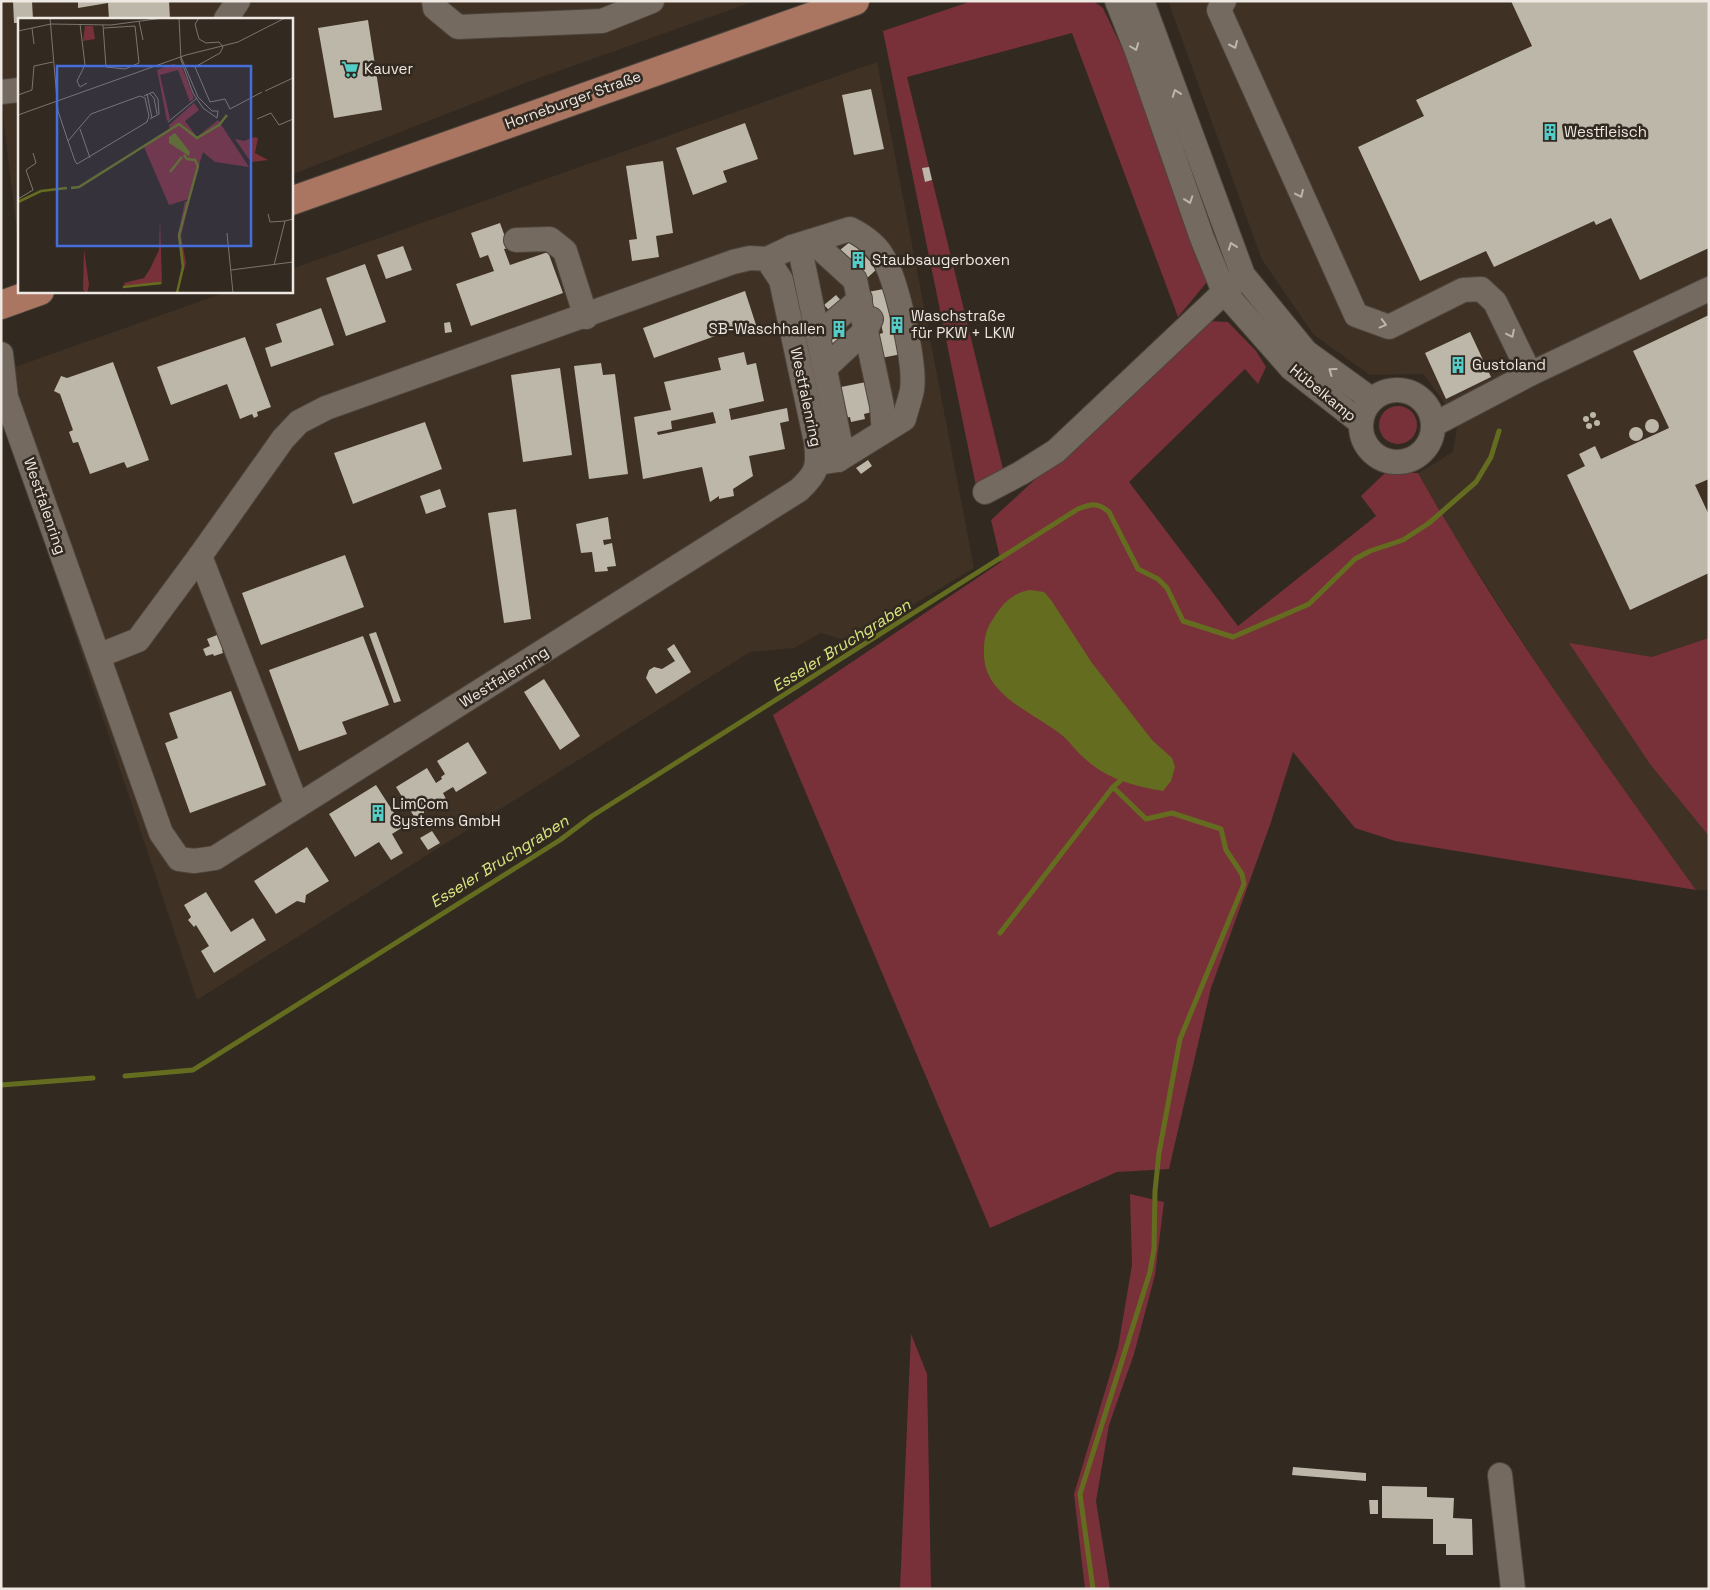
<svg xmlns="http://www.w3.org/2000/svg" width="1710" height="1590" font-family="'Space Grotesk',sans-serif">
<style>
.built{fill:#3f3124}
.green{fill:#783139}
.water{fill:#646d1f}
.lines{fill:none;stroke-linecap:round;stroke-linejoin:round}
.stream{stroke:#646d1f;stroke-width:5}
.building{fill:#bcb7a9;fill-rule:evenodd}
.minor-casing{stroke:#4d453d;stroke-width:26}
.major-casing{stroke:#4d453d;stroke-width:30}
.minor{stroke:#756a60;stroke-width:24}
.major{stroke:#aa7661;stroke-width:28}
.oneway{stroke:#beb6ae}
.labels{text-anchor:middle;stroke-width:5;stroke-linejoin:round;paint-order:stroke}
.poi-label{font-size:15px;fill:#eee8e2;stroke:#322920;text-anchor:start}
.street-label{font-size:15px;fill:#eee8e2;stroke:#322920}
.water-label{font-size:16px;font-style:italic;fill:#dae980;stroke:#322920}
.inset-river{fill:none;stroke:#646d1f;stroke-width:2.5}
.inset-road{fill:none;stroke:#7d756e;stroke-width:1}
.view{fill:#476dda;fill-opacity:0.15;stroke:#476dda;stroke-width:2.5}
.inset-edge{fill:none;stroke:#eee8e2;stroke-width:2.5}
</style>
<rect width="100%" height="100%" fill="#322920"/>
<g class="built">
<polygon points="1,1 755,1 525,83 291,175 291,19 19,19 19,249 4,125 1,82"/>
<polygon points="1168,1 1709,1 1709,890 1696,890 1579,729 1456,539 1418,473 1453,452 1458,421 1423,374 1370,375 1314,335 1262,260"/>
<polygon points="877,62 974,568 851,642 821,633 794,648 750,652 197,1000 1,413 1,372 229,291 291,291 291,269"/>
</g>
<g class="green">
<polygon points="972,1 1093,1 1103,8 1134,73 1207,282 1178,317 1072,33 907,77 1003,469 976,486 883,31"/>
<path d="M1207 321 1228 322 1256 351 1266 367 1258 384 1245 369 1129 482 1238 626 1376 516 1361 496 1385 473H1418C1500 619 1598 754 1696 890L1395 841 1355 828 1293 752 1271 822 1211 988 1169 1169 1117 1172 990 1228 773 715 1001 562 991 520Z"/>
<circle cx="1398" cy="425" r="19"/>
<polygon points="1709,638 1709,836 1650,764 1569,643 1652,657"/>
<polygon points="1130,1194 1164,1202 1155,1275 1134,1354 1109,1425 1096,1501 1110,1589 1085,1589 1074,1494 1118,1348 1132,1265"/>
<polygon points="911,1334 927,1374 931,1589 900,1589"/>
</g>
<path class="water" d="M1030 590 1044 592 1051 600 1092 663 1152 740 1172 758 1175 767 1171 781 1163 791C1133 786 1107 779 1084 758 1076 751 1070 742 1063 736 1034 712 982 696 984 651 984 639 986 629 993 619 1002 604 1012 593 1030 590Z"/>
<g class="lines">
<g class="stream">
<polyline points="1000,933 1113,787"/>
<path d="M125 1076 193 1070 560 840 592 816 1078 509C1091 504 1098 502 1109 512L1138 569 1158 579 1167 588 1183 621 1233 637 1309 604 1355 559 1370 551 1403 540 1429 523 1476 482 1491 457 1499 431"/>
<polyline points="1,1085 93,1078"/>
<polyline points="1093,1589 1080,1494 1150,1272 1154,1249 1155,1191 1159,1153 1180,1039 1244,884 1242,874 1226,850 1221,829 1172,813 1146,819 1113,787 1120,781"/>
</g>
</g>
<g class="building">
<polygon points="13,1 32,1 33,19 19,19 19,23 14,23"/>
<polygon points="78,1 169,1 170,19 109,19 108,3 78,8"/>
<polygon points="1511,1 1709,1 1709,248 1640,280 1611,218 1596,225 1594,221 1494,267 1486,251 1420,281 1358,147 1424,116 1416,100 1532,46"/>
<polygon points="368,20 382,110 334,118 318,28"/>
<polygon points="871,89 884,149 854,155 842,95"/>
<polygon points="745,123 758,159 723,171 727,182 693,195 676,148"/>
<polygon points="663,161 673,233 656,236 659,257 632,261 629,240 637,239 626,166"/>
<polygon points="929,167 932,180 925,182 922,168"/>
<polygon points="500,223 509,248 504,249 510,265 548,252 563,293 471,326 456,284 494,271 488,255 480,258 471,233"/>
<polygon points="851,241 877,269 866,279 840,250"/>
<polygon points="403,246 412,270 386,279 377,255"/>
<polygon points="365,264 386,322 346,336 326,278"/>
<polygon points="904,285 917,351 876,359 872,336 883,333 879,314 868,316 863,293"/>
<polygon points="745,291 758,331 746,336 743,326 654,358 643,328"/>
<polygon points="836,295 845,305 847,326 840,332 848,340 838,350 830,341 836,335 832,331 833,314 824,305"/>
<polygon points="321,308 334,345 271,367 265,348 282,342 276,324"/>
<polygon points="1709,315 1709,479 1695,485 1709,515 1709,573 1630,610 1567,475 1585,466 1579,454 1595,446 1601,459 1669,428 1633,351"/>
<polygon points="450,322 452,332 445,333 444,323"/>
<polygon points="1470,332 1491,377 1446,399 1425,353"/>
<polygon points="245,337 271,407 257,412 258,416 254,418 252,414 240,419 227,384 171,405 157,367"/>
<path d="M744 352 747 365 756 363 764 401 729 409 731 420 787 408 789 421 780 423 785 449 749 456 753 476 733 489 734 496 719 499V496L710 502 702 467 643 479 634 417 671 410 664 382 721 370 718 358ZM713 412 716 423 658 435 657 432 672 429 671 421Z"/>
<polygon points="113,362 149,460 127,468 124,462 90,474 78,442 73,443 69,432 73,430 60,394 54,391 61,376 67,378"/>
<polygon points="601,363 603,375 615,374 628,474 589,479 574,366"/>
<polygon points="560,368 572,455 523,462 511,375"/>
<polygon points="866,382 872,412 864,414 865,419 851,422 850,417 843,418 836,388"/>
<circle cx="1593" cy="415" r="3"/>
<circle cx="1586" cy="419" r="3"/>
<circle cx="1652" cy="426" r="7"/>
<circle cx="1597" cy="423" r="3"/>
<polygon points="425,422 442,469 353,504 334,453"/>
<circle cx="1589" cy="426" r="3"/>
<circle cx="1636" cy="434" r="7"/>
<polygon points="868,460 872,466 861,474 856,468"/>
<polygon points="440,489 446,507 426,514 420,496"/>
<polygon points="516,509 531,619 504,623 488,513"/>
<polygon points="608,517 611,539 603,540 604,545 612,543 616,566 607,567 608,571 595,572 592,552 581,553 576,524"/>
<polygon points="345,555 364,607 261,645 242,593"/>
<polygon points="376,632 401,701 394,703 369,634"/>
<polygon points="217,635 225,649 222,650 223,653 214,656 213,654 206,656 203,649 210,646 207,639"/>
<polygon points="363,636 389,705 342,722 347,734 299,751 269,670"/>
<polygon points="674,644 691,672 656,694 646,678 649,670 654,667 662,669 675,661 667,649"/>
<polygon points="544,679 580,736 560,750 524,692"/>
<polygon points="231,691 266,785 190,813 165,743 178,738 169,713"/>
<polygon points="468,742 487,773 456,792 453,787 443,793 446,799 437,804 431,800 423,805 424,813 415,818 396,787 427,768 436,783 442,779 441,777 445,774 437,761"/>
<polygon points="376,785 403,827 392,834 403,853 391,860 379,842 355,857 329,814"/>
<polygon points="432,831 440,843 428,850 420,838"/>
<polygon points="307,847 329,881 306,895 305,903 297,901 276,914 254,881"/>
<polygon points="206,892 231,932 253,918 266,940 214,973 201,951 209,946 196,925 194,927 188,920 191,917 184,905"/>
<polygon points="1293,1467 1366,1473 1366,1481 1292,1475"/>
<polygon points="1382,1486 1427,1487 1427,1497 1454,1498 1453,1518 1472,1519 1473,1555 1446,1555 1446,1544 1433,1544 1433,1519 1382,1518"/>
<polygon points="1369,1500 1378,1500 1378,1514 1370,1514"/>
</g>
<g class="lines">
<g class="minor-casing">
<g id="minor">
<polyline points="434,1 435,8 458,27 602,21 652,1"/>
<polyline points="1117,1 1137,51 1202,238 1224,292 1291,368 1360,422"/>
<polyline points="1142,1 1243,275 1306,352 1371,399"/>
<polyline points="1224,1 1219,10 1356,315 1389,327 1463,290 1481,289 1495,302 1530,374 1709,289"/>
<polyline points="226,19 238,1"/>
<polyline points="1,92 19,90"/>
<polyline points="516,240 550,239 565,251 586,317"/>
<polyline points="812,241 855,280 882,406 883,422"/>
<polyline points="792,247 801,254 840,443 838,460"/>
<path d="M767 259 792 247 850 229C864 236 877 245 884 259 897 283 916 363 912 390 910 400 906 410 904 419L838 460 818 463"/>
<polyline points="818,335 860,299"/>
<path d="M1 354 6 397 161 833 179 859 194 861 215 858 799 490C817 473 819 467 816 442L781 280 767 259 750 258 733 262 326 408 299 422 283 439 200 556 138 640 98 656"/>
<polyline points="825,368 866,330 871,319"/>
<circle cx="1397" cy="426" r="36"/>
<polyline points="1433,425 1530,374"/>
<polyline points="985,492 1021,473 1056,451 1236,281"/>
<polyline points="200,556 297,806"/>
<polyline points="1500,1475 1513,1589"/>
</g>
</g>
<g class="major-casing">
<g id="major">
<polyline points="291,201 855,1"/>
<polyline points="1,305 40,291"/>
</g>
</g>
<use href="#minor" class="minor"/>
<use href="#major" class="major"/>
</g>
<defs><path id="oneway-chevron" d="M-2-3.5L2.5 0L-2 3.5" fill="none" stroke-width="1.6" stroke-linecap="round" stroke-linejoin="round" transform="scale(1.25)"/></defs>
<g class="oneway">
<use href="#oneway-chevron" transform="translate(1234 45) rotate(66)"/>
<use href="#oneway-chevron" transform="translate(1135 47) rotate(69)"/>
<use href="#oneway-chevron" transform="translate(1176 93) rotate(-110)"/>
<use href="#oneway-chevron" transform="translate(1300 194) rotate(65)"/>
<use href="#oneway-chevron" transform="translate(1189 200) rotate(71)"/>
<use href="#oneway-chevron" transform="translate(1232 246) rotate(-110)"/>
<use href="#oneway-chevron" transform="translate(1383 324) rotate(15)"/>
<use href="#oneway-chevron" transform="translate(1511 334) rotate(64)"/>
<use href="#oneway-chevron" transform="translate(1332 371) rotate(-144)"/>
</g>
<defs>
<g id="supermarket-bare" transform="scale(1.35)"><path d="M-6-5.5h2.5l.6 2H6L4.5 2H-2.5L-4.4-4H-6ZM-1.5 3.2a1.3 1.3 0 1 0 .1 0ZM3 3.2a1.3 1.3 0 1 0 .1 0Z" fill="#54cdc8" stroke="#322920" stroke-width="2.5" paint-order="stroke"/></g>
<g id="building-bare" transform="scale(1.35)"><path d="M-4-6H4V6H1V3H-1V6H-4ZM-2.5-4.3h1.7v1.8h-1.7ZM.8-4.3h1.7v1.8H.8ZM-2.5-1h1.7V.8h-1.7ZM.8-1h1.7V.8H.8Z" fill="#54cdc8" stroke="#322920" stroke-width="2.5" paint-order="stroke"/></g>
</defs>
<g fill-rule="evenodd">
<use href="#supermarket-bare" x="350" y="69"/>
<use href="#building-bare" x="1550" y="132"/>
<use href="#building-bare" x="858" y="260"/>
<use href="#building-bare" x="897" y="325"/>
<use href="#building-bare" x="839" y="329"/>
<use href="#building-bare" x="1458" y="365"/>
<use href="#building-bare" x="378" y="813"/>
</g>
<g class="labels">
<g class="poi-label">
<text x="364" y="74">Kauver</text>
<text x="1564" y="137">Westfleisch</text>
<text x="872" y="265">Staubsaugerboxen</text>
<text x="911" y="321">Waschstraße<tspan x="911" dy="17">für PKW + LKW</tspan></text>
<text x="825" y="334" text-anchor="end">SB-Waschhallen</text>
<text x="1472" y="370">Gustoland</text>
<text x="392" y="809">LimCom<tspan x="392" dy="17">Systems GmbH</tspan></text>
</g>
<g class="street-label">
<text transform="translate(573 100) rotate(-20)" y="5">Horneburger Straße</text>
<text transform="translate(1323 393) rotate(39)" y="5">Hübelkamp</text>
<text transform="translate(806 397) rotate(78)" y="5">Westfalenring</text>
<text transform="translate(45 506) rotate(71)" y="5">Westfalenring</text>
<text transform="translate(504 677) rotate(-32)" y="5">Westfalenring</text>
</g>
<g class="water-label">
<text transform="translate(841 645) rotate(-32)" y="6">Esseler Bruchgraben</text>
<text transform="translate(499 861) rotate(-32)" y="6">Esseler Bruchgraben</text>
</g>
</g>
<g transform="translate(18 18)">
<rect width="275" height="275" fill="#322920"/>
<path d="M67 8H75L77 21 65 23ZM155 46 164 49 176 80 172 84 160 52 142 57 152 101 149 103 139 52ZM176 85 181 92 167 103 179 119 200 102 231 149 197 144 185 134 171 181 151 187 126 129 152 112 151 107ZM237 119 240 120 237 135 250 142 233 144 217 121 226 123ZM167 183 171 184 163 218 168 245 159 275 164 248 160 217ZM142 199 144 266 107 269 106 265 126 260 132 251 141 232ZM66 231 71 267 69 275 65 272Z" fill="#783139"/>
<path d="M157 115 172 134 171 138 151 125V119Z" fill="#646d1f"/>
<path class="inset-river" d="M152 154 164 139M53 170 61 169 161 106 179 120 201 107 209 97M0 184 23 173 49 170M105 269 143 265M159 275 165 249 161 217 180 148 177 142 169 141 166 137"/>
<path class="inset-road" d="M32 0 40 93 50 123 57 143 59 146 129 104 131 98 127 80 122 78 73 96 50 123M161 0 163 42 175 75 185 90 199 100 200 93H194L180 79 163 39M181 0 177 6 181 21 188 25 201 24 205 29 202 35 177 49 192 84 207 81 212 91 244 74M121 3 125 22M62 6 67 47 59 63 62 69 69 65M85 7 88 49 107 51 121 45 117 8 86 10M14 10 16 26M0 13 33 6 93 7 145 0M247 73 275 60M131 75 136 80 139 96M129 76 134 100M0 77 14 72 16 48 35 44M126 78 135 74 140 81 141 96 132 101M0 97 168 37 220 24 267 0M239 101 253 95 261 107 275 101M150 104 179 80M62 111 72 140M0 181 15 172 8 152 18 145 15 135M250 196 252 204 267 203M209 215 215 275M256 247 267 203 275 201M213 252 275 244"/>
<path class="view" d="M39 48H233V228H39Z"/>
<rect width="275" height="275" class="inset-edge"/>
</g>
<rect width="1710" height="1590" fill="none" stroke="#eee8e2" stroke-width="5"/>
</svg>
